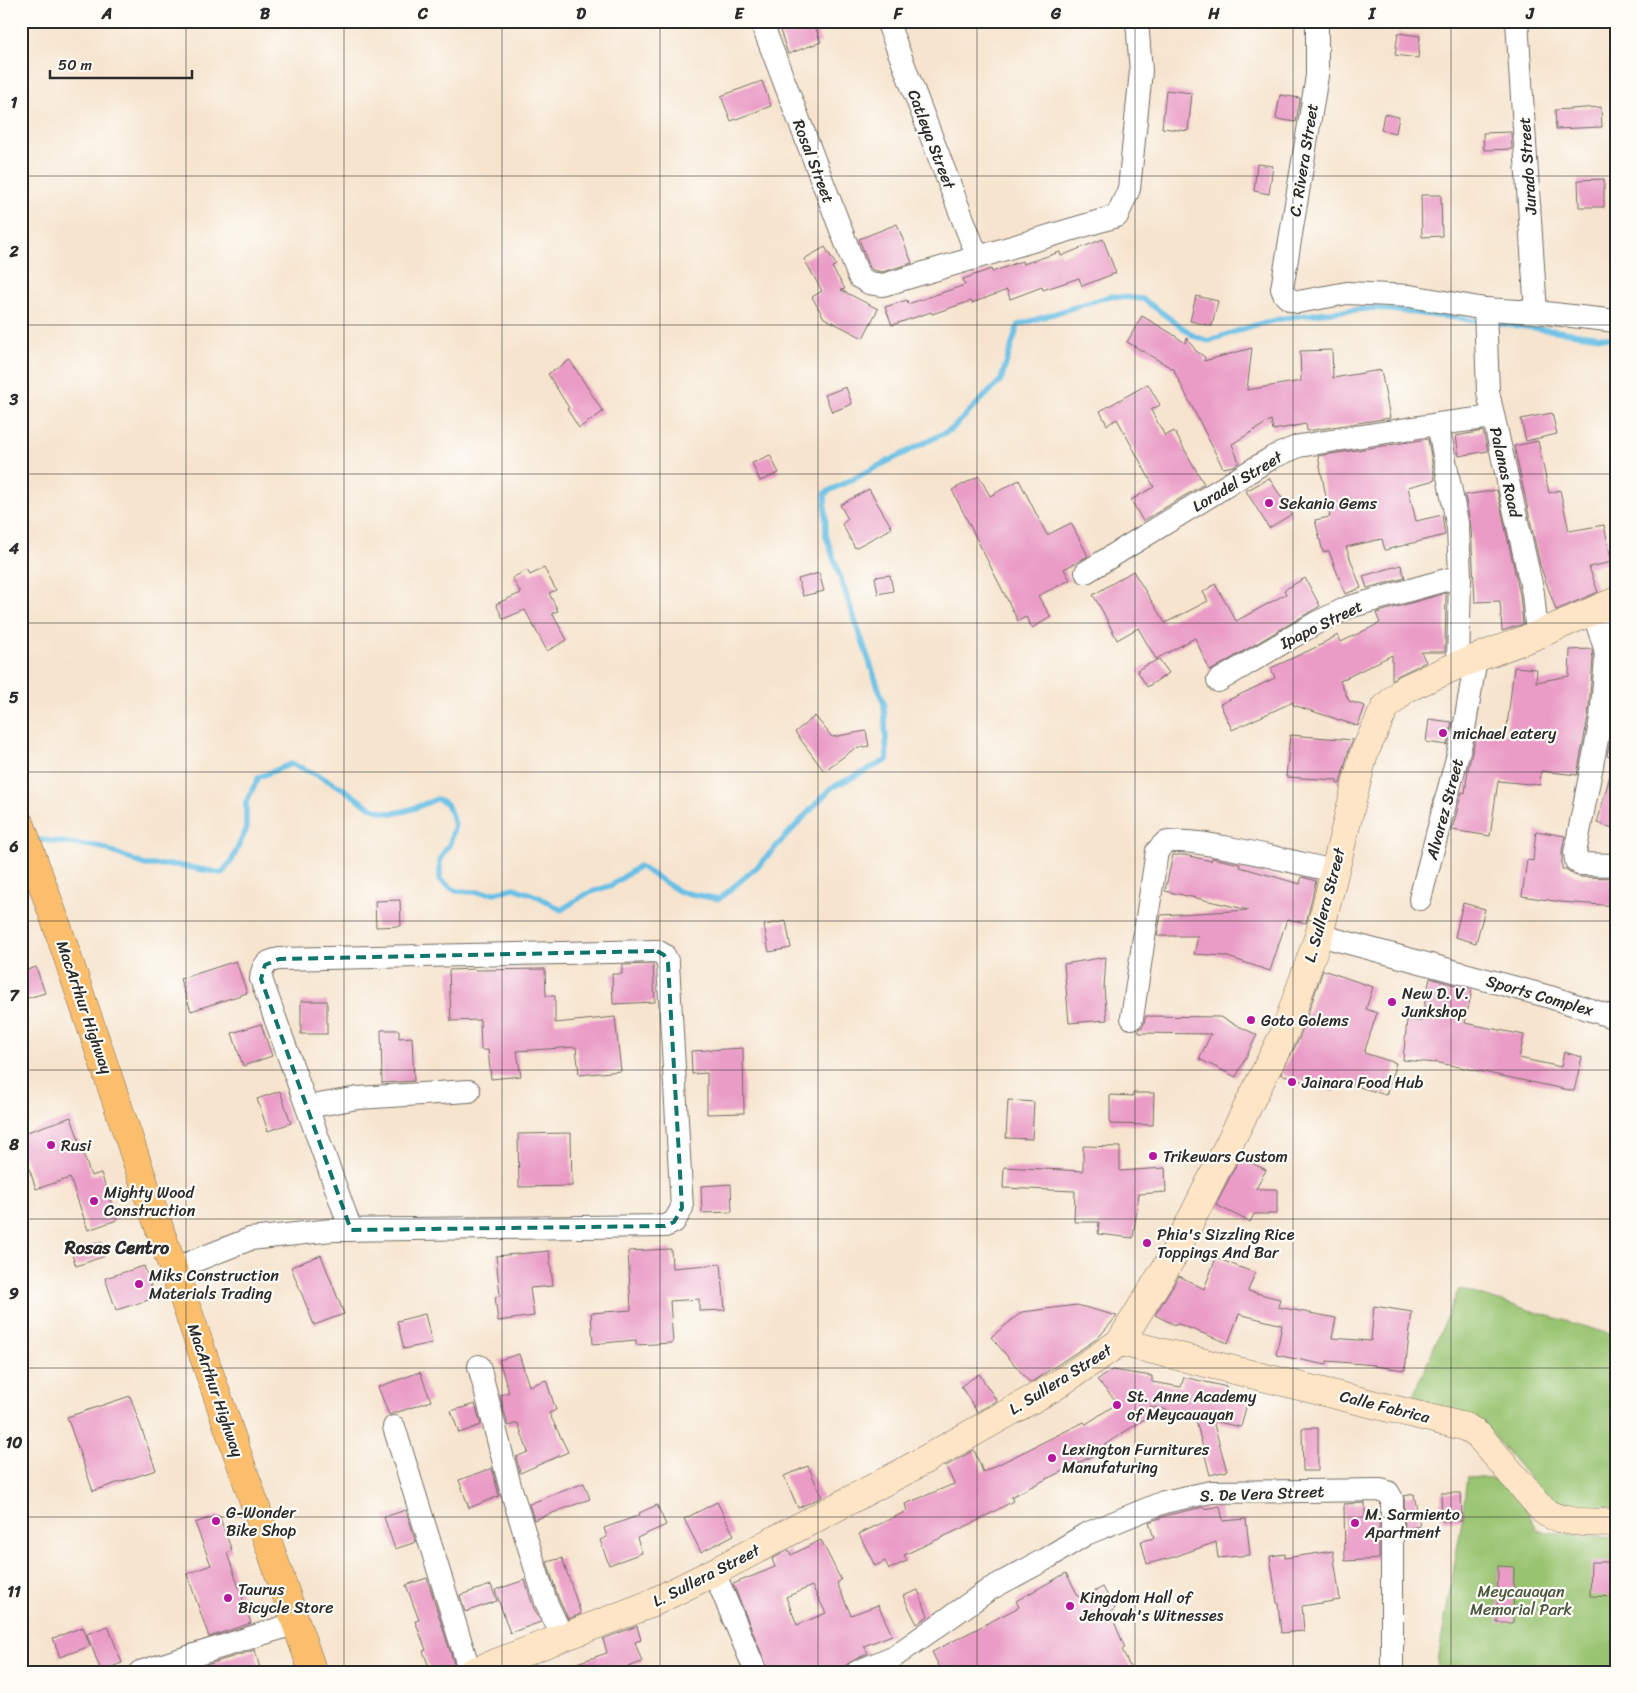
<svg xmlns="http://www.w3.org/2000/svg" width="1637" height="1693" font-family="Sriracha,sans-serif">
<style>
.green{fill:#99c471;stroke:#62784e}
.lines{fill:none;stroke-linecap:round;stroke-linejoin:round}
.stream{stroke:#68bfe5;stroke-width:5.5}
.building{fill:#ea9cc6;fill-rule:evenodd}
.street-casing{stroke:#726c64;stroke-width:24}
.secondary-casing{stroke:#726c64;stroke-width:29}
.highway-casing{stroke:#726c64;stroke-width:29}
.street{stroke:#fff;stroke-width:22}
.secondary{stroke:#fde5c5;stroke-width:28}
.highway{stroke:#fabe6d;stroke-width:28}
.marked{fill:none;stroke:#0f766e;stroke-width:4;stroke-dasharray:10 6;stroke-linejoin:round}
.grid{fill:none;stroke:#2b2b2b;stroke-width:1;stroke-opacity:0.55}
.poi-dot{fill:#b5179e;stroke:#fdfcf7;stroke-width:2}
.labels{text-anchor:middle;stroke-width:4.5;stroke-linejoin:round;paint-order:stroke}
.street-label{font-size:16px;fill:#2b2b2b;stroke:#fdfcf7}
.poi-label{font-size:16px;fill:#2b2b2b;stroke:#fdfcf7;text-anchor:start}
.park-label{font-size:16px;fill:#4c5940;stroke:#fdfcf7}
.neighbourhood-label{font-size:18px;font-weight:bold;fill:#2b2b2b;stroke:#fdfcf7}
.neatline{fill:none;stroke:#2b2b2b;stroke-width:2}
.grid-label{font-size:16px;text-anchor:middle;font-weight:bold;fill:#2b2b2b}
</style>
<rect width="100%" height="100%" fill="#fdfcf7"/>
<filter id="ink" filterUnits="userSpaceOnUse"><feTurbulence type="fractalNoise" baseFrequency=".02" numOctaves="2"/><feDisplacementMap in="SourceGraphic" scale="10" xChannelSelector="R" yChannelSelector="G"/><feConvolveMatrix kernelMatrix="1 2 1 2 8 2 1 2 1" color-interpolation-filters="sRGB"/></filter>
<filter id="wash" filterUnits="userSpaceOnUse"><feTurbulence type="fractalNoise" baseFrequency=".0096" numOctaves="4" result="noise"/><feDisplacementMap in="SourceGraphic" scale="20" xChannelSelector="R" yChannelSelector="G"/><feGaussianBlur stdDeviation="1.12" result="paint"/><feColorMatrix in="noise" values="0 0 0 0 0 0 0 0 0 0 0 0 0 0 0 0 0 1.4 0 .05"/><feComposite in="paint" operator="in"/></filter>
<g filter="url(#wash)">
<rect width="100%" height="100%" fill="#f6e4ce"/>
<g class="green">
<polygon points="1459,1289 1616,1336 1616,1508 1551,1504 1481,1421 1412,1398"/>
<polygon points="1467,1476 1497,1480 1516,1490 1538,1531 1616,1538 1616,1672 1436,1672 1462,1521"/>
</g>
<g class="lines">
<g class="stream">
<polyline points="1489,322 1616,339"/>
<path d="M34 839 101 847 145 865H176L222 873 232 860 246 830V802L259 777 291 764C308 770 324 778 340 787 356 796 372 813 392 813 407 813 423 804 437 799L447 804 455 824 450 843 440 859V880L456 891 493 893 514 888 539 897 561 910 586 894 612 885 639 866 680 892 719 899 758 866 831 788 887 760 884 704 826 536 825 493 952 429 1001 380 1018 325 1110 296 1143 299 1194 336 1208 341 1255 325 1285 318 1321 313 1376 308 1480 321"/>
</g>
</g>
<g id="blocks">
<g class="building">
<polygon points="787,21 813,21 821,42 788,54 778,24"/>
<polygon points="1398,33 1420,36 1418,58 1395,55"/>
<polygon points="762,81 771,106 731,121 721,96"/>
<polygon points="1166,90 1192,93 1188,131 1162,128"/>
<polygon points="1280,95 1300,98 1296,122 1276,119"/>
<polygon points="1601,107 1602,127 1556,129 1555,110"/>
<polygon points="1384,114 1399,117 1396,133 1381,130"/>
<polygon points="1511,132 1512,149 1484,150 1483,133"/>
<polygon points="1257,164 1273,166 1269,194 1254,191"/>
<polygon points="1604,179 1604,207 1579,207 1578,180"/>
<polygon points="1421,195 1441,195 1442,236 1422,237"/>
<polygon points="897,224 912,263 882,272 873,270 870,268 859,239"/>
<polygon points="1103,239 1116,273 1082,286 1079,278 1043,290 1042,287 1010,299 1007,290 972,303 971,301 932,314 931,312 892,325 885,307 907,300 908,304 965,285 963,279 991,269 992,272 1022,261 1023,264 1060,252 1061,256"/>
<polygon points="825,247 836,265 832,267 845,289 841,290 878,309 863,338 824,318 812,297 822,291 804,259"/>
<polygon points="1196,296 1218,301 1212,326 1190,321"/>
<polygon points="1142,316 1171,333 1185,343 1187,338 1196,351 1205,357 1204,361 1252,348 1247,390 1301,381 1300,351 1332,350 1333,378 1381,370 1390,418 1307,431 1306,424 1273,430 1271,420 1232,444 1239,462 1234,466 1223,468 1174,371 1175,370 1127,342"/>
<polygon points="570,360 603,412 579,428 567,409 569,408 548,374"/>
<polygon points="1148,384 1160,405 1151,410 1165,436 1174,431 1204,484 1143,521 1131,500 1154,487 1117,419 1107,425 1100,411"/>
<polygon points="846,387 852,404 832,412 825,395"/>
<polygon points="1552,413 1557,434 1526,441 1521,419"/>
<polygon points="1483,431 1488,451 1459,456 1456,436"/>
<polygon points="1428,439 1435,480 1408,487 1416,521 1442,515 1445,535 1385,550 1382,539 1346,547 1361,588 1345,594 1329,551 1323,552 1315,520 1330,517 1318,456"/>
<polygon points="1538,441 1549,493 1560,490 1569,531 1604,525 1612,562 1589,567 1598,592 1556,610 1540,565 1514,446"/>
<polygon points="770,455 779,473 760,481 752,463"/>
<polygon points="979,476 990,496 1019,480 1047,535 1071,523 1088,556 1064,569 1070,580 1038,596 1051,617 1032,628 1026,617 1018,621 952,490"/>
<polygon points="1269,478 1292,514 1269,528 1246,491"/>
<polygon points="869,489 892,528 855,548 842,524 848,519 840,505"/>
<polygon points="1497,490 1520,595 1523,624 1502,631 1500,601 1475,602 1471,527 1465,495"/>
<polygon points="1401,565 1405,578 1367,588 1363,576"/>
<polygon points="544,568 556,590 549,593 558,611 552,613 567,640 547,651 525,610 503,619 496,604 521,593 512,578 527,570 530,575"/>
<polygon points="1133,571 1165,623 1208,601 1203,592 1215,584 1236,621 1286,594 1284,590 1305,578 1320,606 1210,671 1195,638 1156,659 1138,628 1117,640 1103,612 1093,595"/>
<polygon points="819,573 824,591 803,596 798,579"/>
<polygon points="890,575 893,591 878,594 875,577"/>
<polygon points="1446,593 1445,652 1421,652 1426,662 1399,675 1392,680 1392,655 1340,681 1349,701 1365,706 1358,726 1293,705 1293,702 1232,730 1220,704 1275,678 1271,668 1323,644 1323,643 1338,635 1341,642 1380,623 1376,613"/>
<polygon points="1592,649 1593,659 1588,717 1577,775 1541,771 1540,785 1498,781 1490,836 1452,830 1462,792 1465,793 1468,769 1477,733 1506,735 1514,667 1537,669 1536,682 1569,676 1570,650"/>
<polygon points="1159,659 1169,673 1147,687 1137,670"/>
<polygon points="1616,700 1616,758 1607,756 1614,722"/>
<polygon points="815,716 832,737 866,731 869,746 854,749 824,771 795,732"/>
<polygon points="1429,719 1452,722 1447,745 1426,742"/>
<polygon points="1290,735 1353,740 1349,749 1340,784 1337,784 1337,780 1286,777"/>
<polygon points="1611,772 1616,773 1616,829 1597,823"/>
<polygon points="1536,831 1565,836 1562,851 1562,869 1566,869 1574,875 1580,877 1616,878 1616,906 1561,902 1522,896 1527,860 1533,861"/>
<polygon points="1173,855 1185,855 1211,861 1212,858 1240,864 1240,867 1300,884 1302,877 1316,881 1306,923 1287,919 1270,971 1225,956 1194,954 1198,936 1157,936 1161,915 1249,910 1165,891"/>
<polygon points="400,900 401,926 376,927 375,901"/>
<polygon points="1463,903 1485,909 1476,943 1455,937"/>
<polygon points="786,921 791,948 769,952 764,925"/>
<polygon points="1106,957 1104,988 1107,1020 1069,1023 1064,964"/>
<polygon points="236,961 247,993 191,1011 180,979"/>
<polygon points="653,964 655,1002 613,1004 612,974 622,974 622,965"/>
<polygon points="36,967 45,993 21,1000 21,972"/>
<polygon points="475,969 475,970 545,969 546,996 555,996 555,1023 615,1017 621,1071 579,1075 576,1047 517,1051 521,1076 491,1079 488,1050 481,1050 480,1020 451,1021 449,970"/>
<polygon points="1323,970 1373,987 1366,1009 1377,1013 1364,1053 1396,1063 1386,1095 1336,1080 1332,1091 1281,1074 1299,1039"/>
<polygon points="1430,978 1472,990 1465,1023 1524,1035 1519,1058 1561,1067 1564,1052 1582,1057 1574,1091 1435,1062 1435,1063 1403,1060 1407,1020 1421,1021"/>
<rect x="301" y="1001" width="26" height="33"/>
<polygon points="1146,1016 1220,1017 1257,1035 1236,1077 1199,1059 1211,1034 1139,1033 1139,1029 1143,1026"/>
<polygon points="261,1024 272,1056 243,1066 232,1033"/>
<polygon points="381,1030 399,1030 399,1038 412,1037 414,1081 382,1083"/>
<polygon points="743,1048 744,1113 707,1114 707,1073 692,1074 691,1051"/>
<polygon points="280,1091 291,1123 268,1131 257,1099"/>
<polygon points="1133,1093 1154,1093 1153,1125 1110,1124 1110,1095 1133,1096"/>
<polygon points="1008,1100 1034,1102 1032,1139 1006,1138"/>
<polygon points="71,1117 91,1176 101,1173 117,1220 88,1230 70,1178 36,1189 25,1156 21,1157 21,1134"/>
<polygon points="571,1133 572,1186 519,1187 518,1134"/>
<polygon points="1083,1146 1120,1147 1120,1171 1165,1168 1166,1192 1139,1194 1133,1238 1098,1234 1099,1222 1074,1222 1075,1191 1003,1188 1004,1167 1083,1171"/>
<polygon points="1240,1157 1266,1170 1256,1189 1277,1189 1277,1214 1254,1214 1250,1222 1216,1205"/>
<polygon points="731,1184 732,1212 702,1213 701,1186"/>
<polygon points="101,1242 105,1256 76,1266 71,1252"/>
<polygon points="671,1249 672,1268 721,1264 725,1310 699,1311 699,1299 670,1301 673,1343 636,1345 636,1340 593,1344 591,1313 631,1310 628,1251"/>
<polygon points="549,1251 553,1286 530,1288 534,1316 498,1321 495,1297 500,1296 496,1256"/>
<polygon points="321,1255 344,1314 314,1325 291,1267"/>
<polygon points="1216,1258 1255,1273 1248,1291 1280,1299 1278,1307 1336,1318 1332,1338 1371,1341 1374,1306 1412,1312 1405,1370 1374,1366 1375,1365 1327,1361 1327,1365 1276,1355 1282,1325 1239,1314 1228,1343 1176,1323 1175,1325 1155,1315 1179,1276 1204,1289"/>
<polygon points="144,1266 155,1298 116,1310 105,1278"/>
<polygon points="1077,1305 1117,1316 1098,1338 1030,1383 991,1337 1022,1312"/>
<polygon points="425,1314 432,1343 404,1349 397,1321"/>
<polygon points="519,1354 529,1386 546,1380 556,1410 549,1413 568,1452 520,1473 516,1457 528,1452 518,1423 508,1426 500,1395 509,1392 499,1360"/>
<polygon points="1112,1370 1152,1376 1152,1382 1181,1387 1184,1377 1227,1387 1225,1397 1247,1403 1241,1427 1213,1421 1227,1471 1210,1475 1195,1417 1150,1406 1150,1419 1143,1420 1098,1449 1100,1452 1011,1497 1013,1501 975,1522 904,1555 907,1561 889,1569 885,1561 875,1566 859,1534 907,1511 905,1504 954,1484 946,1466 974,1450 983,1472 1084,1422 1086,1424 1118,1403 1097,1380"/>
<polygon points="420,1372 431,1401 389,1415 378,1387"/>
<polygon points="979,1374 997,1401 977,1412 961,1386"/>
<polygon points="130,1396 156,1470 93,1491 67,1417"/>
<polygon points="475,1404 481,1425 459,1433 451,1411"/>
<polygon points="1302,1428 1318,1428 1318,1471 1303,1471"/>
<polygon points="808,1466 822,1497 798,1508 784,1476"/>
<polygon points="492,1468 499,1496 469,1508 459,1480"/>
<polygon points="584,1483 590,1499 534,1520 529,1504"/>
<polygon points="1441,1493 1461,1493 1462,1521 1442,1521"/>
<polygon points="1414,1494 1420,1526 1405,1529 1404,1496"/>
<polygon points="717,1502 734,1535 701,1552 684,1519"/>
<polygon points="1365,1503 1365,1518 1379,1518 1379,1559 1345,1561 1344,1504"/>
<polygon points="657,1505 666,1525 637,1538 642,1553 609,1565 600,1540 607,1537 604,1528 640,1515 639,1513"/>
<polygon points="1220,1506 1223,1521 1246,1519 1250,1555 1218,1558 1216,1542 1174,1557 1147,1564 1141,1541 1154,1538 1149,1522 1168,1515 1204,1507 1204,1509"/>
<polygon points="406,1510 416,1542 395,1549 384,1517"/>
<polygon points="219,1515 232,1551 227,1553 251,1623 209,1637 187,1574 211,1565 195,1523"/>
<path d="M821 1540 841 1580 837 1583 851 1615 878 1605 892 1635 864 1646 868 1653 847 1664 844 1672H769L733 1584 775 1567 772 1559 789 1550 791 1555ZM812 1586 826 1613 797 1625 786 1597Z"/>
<polygon points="1333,1551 1340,1600 1302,1606 1304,1631 1281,1633 1278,1603 1277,1603 1270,1556 1285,1554 1285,1558"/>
<polygon points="562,1558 581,1614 568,1619 558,1597 547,1562"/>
<polygon points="1591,1562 1616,1562 1616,1597 1590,1596"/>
<polygon points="1498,1566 1514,1567 1513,1623 1497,1623"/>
<polygon points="1066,1573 1080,1599 1103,1587 1115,1609 1110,1612 1125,1648 1122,1649 1132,1672 942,1672 932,1652 1019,1607 1016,1601"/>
<polygon points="427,1578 455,1667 441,1672 431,1672 423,1651 426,1650 415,1621 419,1620 406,1585"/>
<polygon points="525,1580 533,1606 541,1622 510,1633 495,1590"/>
<polygon points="491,1585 497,1601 465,1612 460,1595"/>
<polygon points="918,1590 928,1616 917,1624 903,1596"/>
<polygon points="108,1626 122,1663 101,1671 87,1634"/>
<polygon points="637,1626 641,1640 635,1642 642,1662 614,1672 560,1672 559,1669 607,1653 603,1639"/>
<polygon points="83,1627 90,1646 60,1657 53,1638"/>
<polygon points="255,1650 261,1672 208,1672 206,1665"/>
</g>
</g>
</g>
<g filter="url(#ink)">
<use href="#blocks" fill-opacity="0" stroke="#726c64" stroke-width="1"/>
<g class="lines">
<g class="street-casing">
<g id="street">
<polyline points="761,21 859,277 869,283 883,285 1117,216 1129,189 1141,71 1137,21"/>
<polyline points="887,21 977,256"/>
<path d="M1317 21V76L1282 289C1285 297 1289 300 1298 302L1347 293 1410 296 1485 309 1536 312 1616 321"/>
<polyline points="1517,21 1536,312"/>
<polyline points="1485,309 1488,392 1533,593 1537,635"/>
<polyline points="1438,424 1458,528 1460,576 1458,665"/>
<polyline points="1086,572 1273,457 1299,446 1438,424 1493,417"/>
<polyline points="1593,612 1605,648 1606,659 1601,719 1575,853 1576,861 1581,864 1616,865"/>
<polyline points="1218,681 1316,623 1349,607 1460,576"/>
<polyline points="1420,899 1463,735 1476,658"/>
<polyline points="1319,935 1550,997 1616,1018"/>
<path d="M1132 1018 1157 851C1159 849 1162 845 1165 843 1186 834 1305 865 1334 871"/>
<polyline points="307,1107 358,1098 469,1091"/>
<path d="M174 1269 250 1239 332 1230 665 1226 674 1222 682 1208 668 963 664 955 657 951 279 959C266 961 262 966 261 979L351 1230"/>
<polyline points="479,1366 510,1486 546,1602 562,1636"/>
<polyline points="394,1427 470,1672"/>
<polyline points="714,1572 756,1672"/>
<polyline points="140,1672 297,1623"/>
<polyline points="857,1672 895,1656 990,1589 1044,1560 1086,1534 1164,1502 1211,1492 1381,1490 1388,1492 1392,1499 1392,1666"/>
</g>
</g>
<g class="secondary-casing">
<g id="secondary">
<path d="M1120 1342 1466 1427 1479 1436 1542 1509C1558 1525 1594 1522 1616 1523"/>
<polyline points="472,1672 648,1605 714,1572 903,1472 1054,1387 1120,1342 1173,1256 1284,1034 1319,935 1364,753 1385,708 1405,689 1458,665 1537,635 1616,601"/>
</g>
</g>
<g class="highway-casing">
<polyline id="highway" points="21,825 55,920 164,1242 313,1672"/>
</g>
<use href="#street" class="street"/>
<use href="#secondary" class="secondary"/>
<use href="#highway" class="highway"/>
</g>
</g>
<path class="marked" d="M657 951 664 955 668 963 682 1208 674 1222 665 1226 351 1230 261 979 265 965 279 959Z"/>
<path class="grid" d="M186 21V1672M344 21V1672M502 21V1672M660 21V1672M818 21V1672M977 21V1672M1135 21V1672M1293 21V1672M1451 21V1672M21 176H1616M21 325H1616M21 474H1616M21 623H1616M21 772H1616M21 921H1616M21 1070H1616M21 1219H1616M21 1368H1616M21 1517H1616"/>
<g class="poi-dot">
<circle cx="1269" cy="503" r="5"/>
<circle cx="1443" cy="733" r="5"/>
<circle cx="1392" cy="1002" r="5"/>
<circle cx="1251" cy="1020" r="5"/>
<circle cx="1292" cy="1082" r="5"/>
<circle cx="51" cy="1145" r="5"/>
<circle cx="1153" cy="1156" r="5"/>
<circle cx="94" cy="1201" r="5"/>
<circle cx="1147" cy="1243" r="5"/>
<circle cx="139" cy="1284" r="5"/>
<circle cx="1117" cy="1405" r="5"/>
<circle cx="1052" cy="1458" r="5"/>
<circle cx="216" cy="1521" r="5"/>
<circle cx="1355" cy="1523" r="5"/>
<circle cx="228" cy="1598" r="5"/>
<circle cx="1070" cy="1606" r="5"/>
</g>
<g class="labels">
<g class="street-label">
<text transform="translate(932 139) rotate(69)" y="6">Catleya Street</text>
<text transform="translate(1303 160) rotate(-81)" y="6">C. Rivera Street</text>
<text transform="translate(814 161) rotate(69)" y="6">Rosal Street</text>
<text transform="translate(1527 166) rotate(-94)" y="6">Jurado Street</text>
<text transform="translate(1506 472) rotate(77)" y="6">Palanas Road</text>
<text transform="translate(1237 481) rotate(-31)" y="6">Loradel Street</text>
<text transform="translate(1321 624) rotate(-26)" y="6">Ipapo Street</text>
<text transform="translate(1444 809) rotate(-75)" y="6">Alvarez Street</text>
<text transform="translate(1324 905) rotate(-75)" y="6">L. Sullera Street</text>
<text transform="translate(1540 995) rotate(16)" y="6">Sports Complex</text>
<text transform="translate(85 1007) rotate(71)" y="6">MacArthur Highway</text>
<text transform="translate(1060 1379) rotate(-32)" y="6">L. Sullera Street</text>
<text transform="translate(216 1390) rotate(71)" y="6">MacArthur Highway</text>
<text transform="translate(1385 1406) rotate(14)" y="6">Calle Fabrica</text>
<text transform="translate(1262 1493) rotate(-2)" y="6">S. De Vera Street</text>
<text transform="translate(706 1575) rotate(-27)" y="6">L. Sullera Street</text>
</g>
<g class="poi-label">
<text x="1279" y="509">Sekania Gems</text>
<text x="1453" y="739">michael eatery</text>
<text x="1402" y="999">New D. V.<tspan x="1402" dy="18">Junkshop</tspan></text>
<text x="1261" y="1026">Goto Golems</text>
<text x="1302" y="1088">Jainara Food Hub</text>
<text x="61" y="1151">Rusi</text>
<text x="1163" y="1162">Trikewars Custom</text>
<text x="104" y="1198">Mighty Wood<tspan x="104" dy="18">Construction</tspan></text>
<text x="1157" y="1240">Phia's Sizzling Rice<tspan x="1157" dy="18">Toppings And Bar</tspan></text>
<text x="149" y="1281">Miks Construction<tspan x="149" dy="18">Materials Trading</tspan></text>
<text x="1127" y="1402">St. Anne Academy<tspan x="1127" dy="18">of Meycauayan</tspan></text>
<text x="1062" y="1455">Lexington Furnitures<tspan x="1062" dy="18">Manufaturing</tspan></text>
<text x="226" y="1518">G-Wonder<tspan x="226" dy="18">Bike Shop</tspan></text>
<text x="1365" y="1520">M. Sarmiento<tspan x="1365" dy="18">Apartment</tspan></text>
<text x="238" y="1595">Taurus<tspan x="238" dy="18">Bicycle Store</tspan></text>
<text x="1080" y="1603">Kingdom Hall of<tspan x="1080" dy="18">Jehovah's Witnesses</tspan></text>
</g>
<g class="park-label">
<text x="1521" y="1597">Meycauayan<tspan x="1521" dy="18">Memorial Park</tspan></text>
</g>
<g class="neighbourhood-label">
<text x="117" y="1254">Rosas Centro</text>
</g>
</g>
<rect width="1637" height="1693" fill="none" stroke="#fdfcf7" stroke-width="55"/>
<path d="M50 70v8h142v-8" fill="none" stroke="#2b2b2b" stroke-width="2.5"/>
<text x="58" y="70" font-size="15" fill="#2b2b2b" stroke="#fdfcf7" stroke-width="4" paint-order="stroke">50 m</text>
<rect x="28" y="28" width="1582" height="1638" class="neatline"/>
<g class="grid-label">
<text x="107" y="19">A</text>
<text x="265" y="19">B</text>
<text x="423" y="19">C</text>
<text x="581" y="19">D</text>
<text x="739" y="19">E</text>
<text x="898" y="19">F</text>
<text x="1056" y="19">G</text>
<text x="1214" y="19">H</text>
<text x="1372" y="19">I</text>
<text x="1530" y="19">J</text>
<text x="14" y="108">1</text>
<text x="14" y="257">2</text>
<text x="14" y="405">3</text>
<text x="14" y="554">4</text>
<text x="14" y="703">5</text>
<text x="14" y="852">6</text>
<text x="14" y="1001">7</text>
<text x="14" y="1150">8</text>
<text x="14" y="1299">9</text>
<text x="14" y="1448">10</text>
<text x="14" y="1597">11</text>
</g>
</svg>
